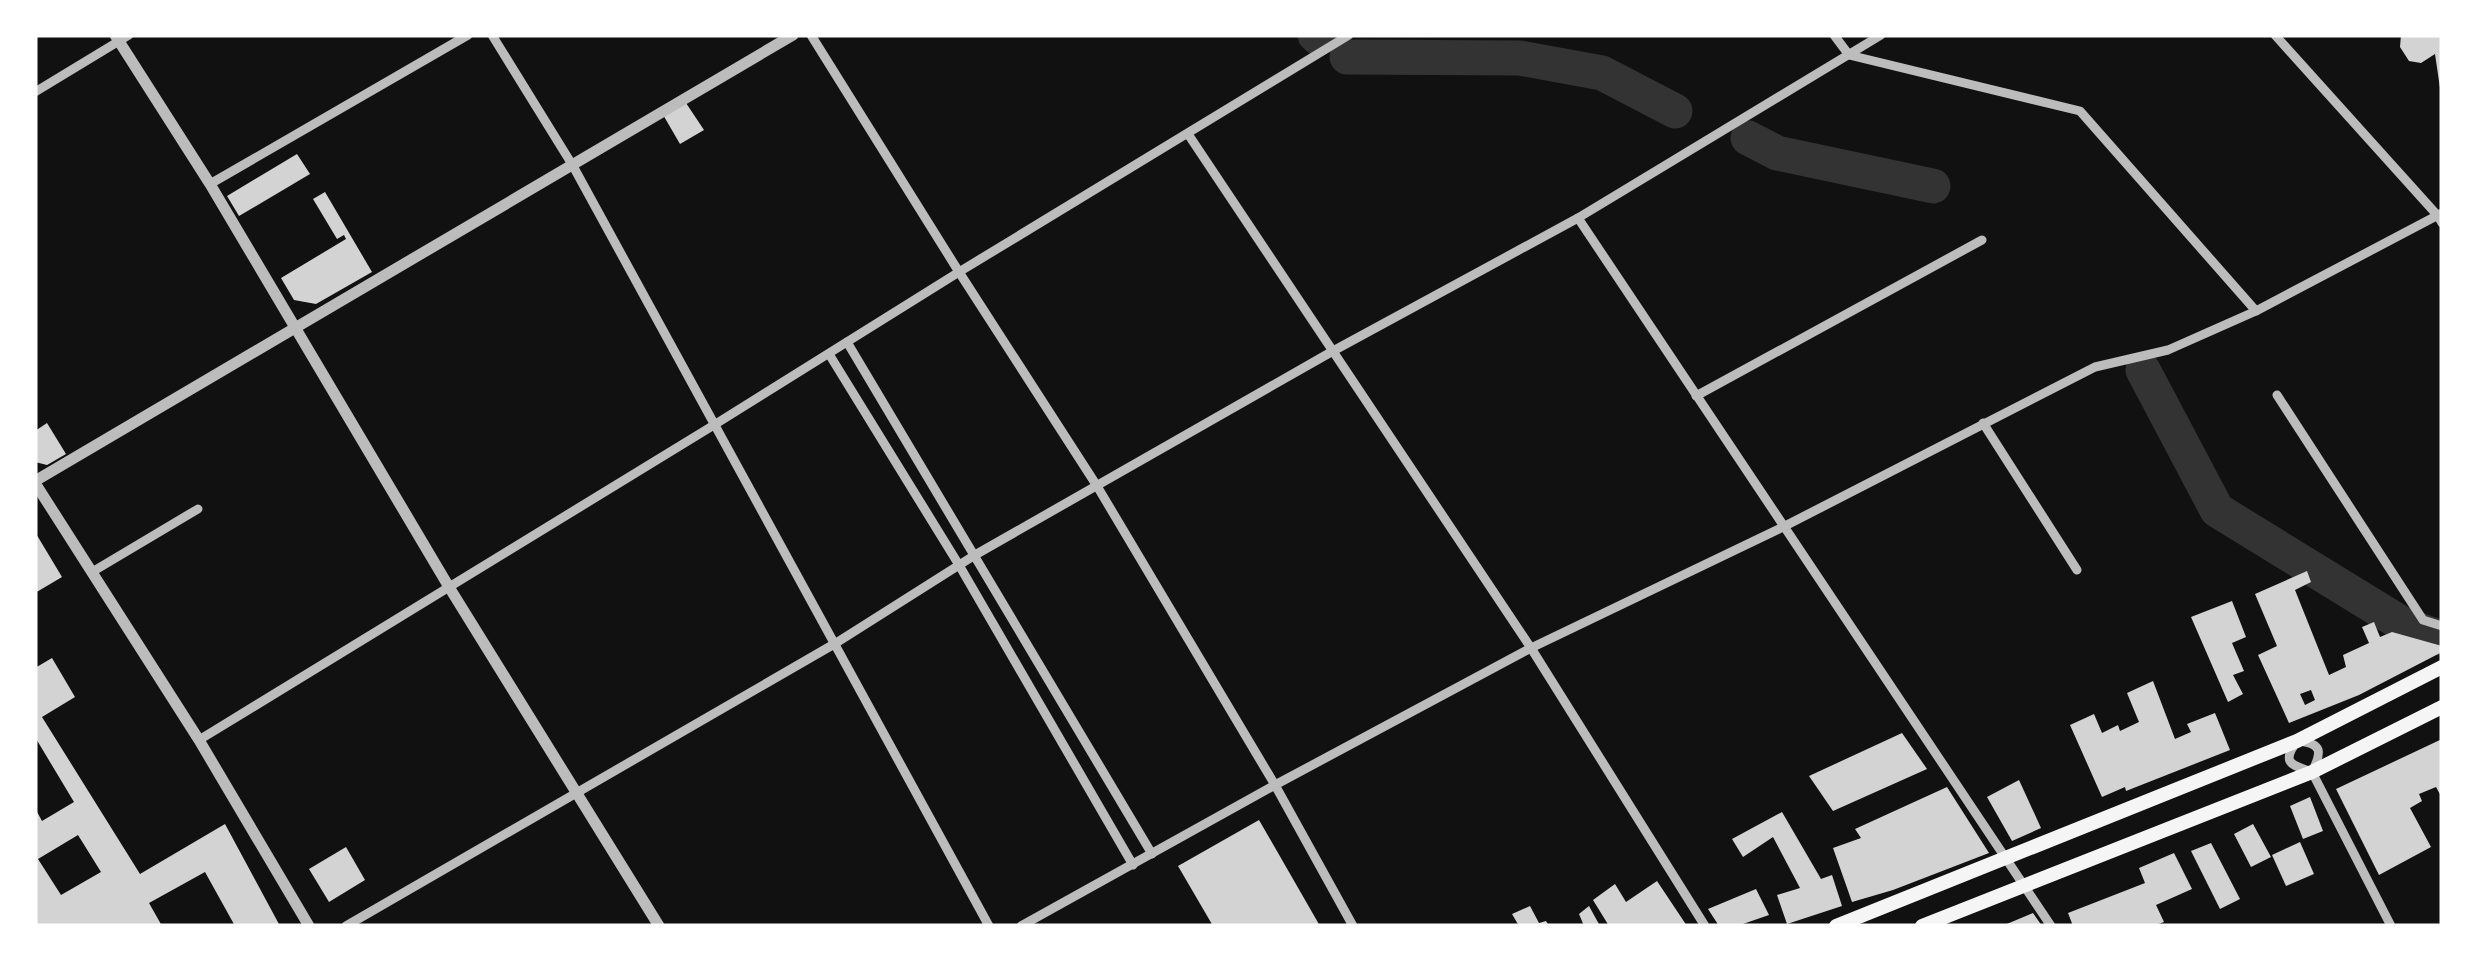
<svg xmlns="http://www.w3.org/2000/svg" width="2477" height="961" font-family="Rubik,sans-serif">
<style>
.lines{fill:none;stroke-linecap:round;stroke-linejoin:round}
.river{stroke:#333;stroke-width:35}
.building{fill:#d3d3d3;fill-rule:evenodd}
.minor{stroke:#bcbcbc;stroke-width:9}
.tertiary{stroke:#bcbcbc;stroke-width:11}
.primary{stroke:#f5f5f5;stroke-width:14}
</style>
<rect width="100%" height="100%" fill="#111"/>
<g class="lines">
<g class="river">
<polyline points="1315,35 1318,38"/>
<polyline points="1347,57 1520,58 1602,73 1675,111"/>
<polyline points="1748,138 1777,153 1933,186"/>
<polyline points="2143,370 2217,510 2404,625 2442,638"/>
</g>
</g>
<g class="building">
<polygon points="2401,35 2442,35 2442,88 2440,88 2435,54 2421,63 2409,61 2400,47"/>
<polygon points="684,100 704,130 680,144 662,113"/>
<polygon points="297,154 310,174 239,216 227,196"/>
<polygon points="325,192 372,272 316,304 294,300 281,278 346,239 344,235 337,239 313,199"/>
<polygon points="47,423 66,454 47,465 35,462 35,431"/>
<polygon points="35,532 62,577 35,593"/>
<path d="M2307 571 2311 582 2295 590 2329 675 2346 667 2343 655 2369 643 2362 627 2374 622 2380 637 2392 632 2442 646V652L2359 695 2289 723 2258 655 2277 646 2255 594ZM2311 690 2315 700 2305 705 2300 694Z"/>
<polygon points="2232,601 2246,637 2232,643 2244,671 2233,675 2243,694 2228,702 2191,617"/>
<path d="M52 658 75 697 42 717 140 874 225 824 280 926H235L205 872 149 903 162 926H35V808L42 821 74 802 35 737V668ZM78 835 101 872 61 895 38 859Z"/>
<polygon points="2153,681 2175,739 2191,732 2187,724 2215,713 2230,750 2126,791 2125,787 2102,797 2070,725 2094,714 2102,733 2118,725 2120,731 2139,722 2127,693"/>
<polygon points="1902,733 1927,769 1833,811 1809,776"/>
<polygon points="2442,739 2442,798 2436,787 2419,794 2422,801 2410,808 2431,847 2379,875 2336,789"/>
<polygon points="2019,780 2041,828 2012,841 1987,797"/>
<polygon points="1947,787 1989,853 1893,890 1852,902 1833,848 1861,838 1855,829"/>
<polygon points="2310,797 2323,831 2303,839 2290,806"/>
<polygon points="1782,812 1821,879 1832,875 1842,906 1787,924 1777,895 1800,888 1773,837 1743,857 1732,839"/>
<polygon points="1259,820 1320,926 1213,926 1178,866"/>
<polygon points="2253,824 2271,857 2251,867 2234,834"/>
<polygon points="2300,842 2314,874 2286,886 2272,855"/>
<polygon points="2211,843 2240,899 2220,909 2191,851"/>
<polygon points="346,847 365,880 329,902 309,869"/>
<polygon points="2174,853 2192,889 2156,905 2164,922 2153,926 2073,926 2068,913 2145,883 2139,868"/>
<polygon points="1657,881 1687,926 1609,926 1593,900 1615,884 1626,902"/>
<polygon points="1756,889 1769,915 1737,926 1719,926 1708,909"/>
<polygon points="1530,906 1539,923 1546,921 1549,926 1519,926 1512,914"/>
<polygon points="1589,906 1600,926 1584,926 1579,914"/>
<polygon points="2033,913 2042,926 2002,926"/>
</g>
<g class="lines">
<g class="minor">
<polyline points="492,35 573,166 989,926"/>
<polyline points="811,35 959,272 1097,486 1275,785 1353,926"/>
<polyline points="1834,35 1849,55 2080,111 2256,311"/>
<polyline points="2275,35 2438,216 2442,223"/>
<polyline points="35,92 129,35"/>
<polyline points="1188,134 1531,648 1705,926"/>
<polyline points="210,184 468,35"/>
<polyline points="1578,218 2051,926"/>
<polyline points="847,342 1152,854"/>
<polyline points="829,354 959,565 1133,865"/>
<polyline points="2277,395 2423,620 2442,626"/>
<polyline points="1696,396 1982,240"/>
<polyline points="1983,423 2077,570"/>
<polyline points="92,572 198,509"/>
<polyline points="199,740 714,425 959,272 1349,35"/>
<path d="M2297 741C2323 743 2322 752 2312 772 2293 765 2280 764 2297 741Z"/>
<polyline points="2312,772 2391,926"/>
<polyline points="346,926 836,643 975,555 1333,351 1578,218 1881,35"/>
<polyline points="1021,926 1275,785 1531,648 1783,527 2095,367 2168,350 2256,311 2442,213"/>
</g>
<g class="tertiary">
<polyline points="115,35 210,184 449,587 659,926"/>
<polyline points="35,481 793,35"/>
<polyline points="35,483 199,740 309,926"/>
</g>
<g class="primary">
<polyline points="1836,926 2297,741 2442,667"/>
<polyline points="1922,926 2312,772 2442,707"/>
</g>
</g>
<rect width="2477" height="961" fill="none" stroke="#ffffff" stroke-width="75"/>
</svg>
